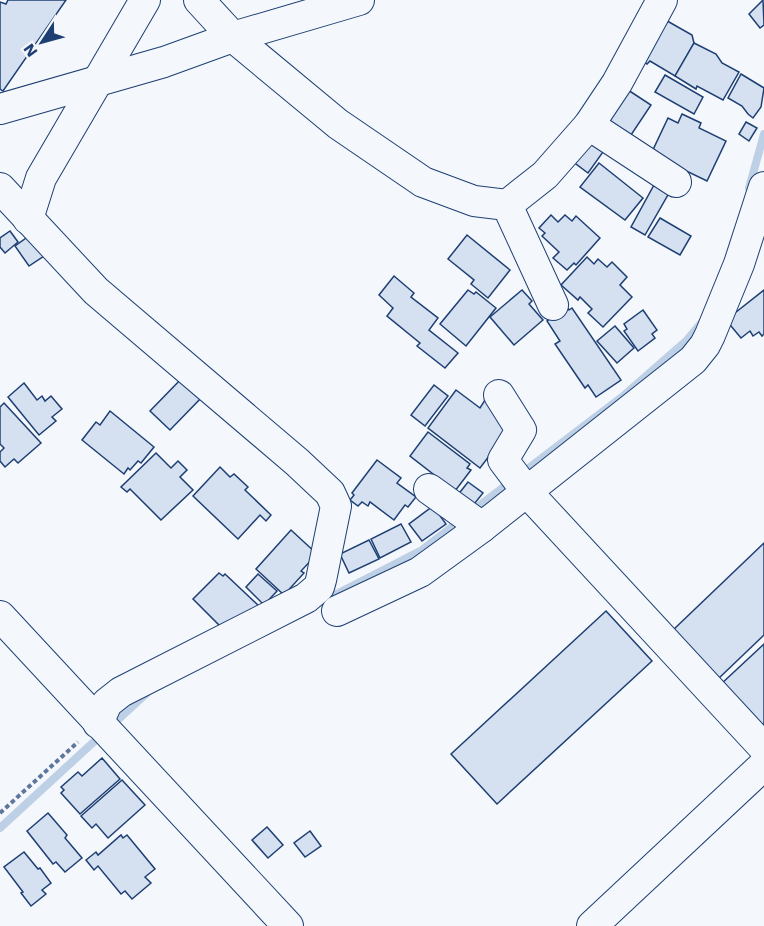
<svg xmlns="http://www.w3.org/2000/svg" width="764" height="926" font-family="'Work Sans',sans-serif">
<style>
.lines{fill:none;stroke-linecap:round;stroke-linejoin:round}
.stream{stroke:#bed0e5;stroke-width:8}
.building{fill:#d5e0f0;stroke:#1d3f73;stroke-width:1.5}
.minor-casing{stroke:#1d3f73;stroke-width:32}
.path{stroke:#5e769c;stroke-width:4;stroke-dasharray:4.5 3;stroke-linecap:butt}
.minor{stroke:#f4f7fb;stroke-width:30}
</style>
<rect width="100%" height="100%" fill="#f4f7fb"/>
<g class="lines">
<g class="stream">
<polyline points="749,188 764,134"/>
<polyline points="471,512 622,397 686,341 702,322"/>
<polyline points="323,601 422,550 461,520"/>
<polyline points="0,828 147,693"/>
</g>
</g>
<g class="building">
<polygon points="8,0 66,0 3,91 0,89 0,2 6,4"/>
<polygon points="763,0 764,25 760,28 749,14"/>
<polygon points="662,18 692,35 694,43 675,76 650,61 647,64 639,59"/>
<polygon points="694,43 716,54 722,63 739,72 723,100 697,86 696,89 675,76"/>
<polygon points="741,74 764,88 761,107 753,118 748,114 742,106 728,98"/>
<polygon points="665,75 703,97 694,114 655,92"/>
<polygon points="625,88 651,105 627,141 601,124"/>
<polygon points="682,114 701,123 699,128 726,141 707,181 651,154 668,118 678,123"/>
<polygon points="746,122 757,128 749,141 739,134"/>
<polygon points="593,133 608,145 588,173 572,161"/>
<polygon points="599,163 643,198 625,220 580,187"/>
<polygon points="654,185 669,193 645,235 631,227"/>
<polygon points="551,215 558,222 565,215 572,221 576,216 600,238 576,265 574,263 567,270 553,258 559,252 542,236 545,233 539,228"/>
<polygon points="660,218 691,236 680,255 648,237"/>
<polygon points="10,231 18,242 5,253 0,247 0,238"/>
<polygon points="467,235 510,270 488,298 471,284 474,280 448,259"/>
<polygon points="29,236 44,256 29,266 15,246"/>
<polygon points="587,257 594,264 598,259 607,267 612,262 627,277 620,285 632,297 603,327 588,313 592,309 580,297 578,300 561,285"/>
<polygon points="394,276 414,293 411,297 438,318 429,330 458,353 445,368 417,346 420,343 387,316 393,308 379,295"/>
<polygon points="468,290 474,294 476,292 496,308 466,346 440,324"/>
<polygon points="522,290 532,301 529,304 543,320 514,345 490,317"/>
<polygon points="764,290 764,334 762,336 759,332 753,336 750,331 741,338 726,320"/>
<polygon points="567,307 569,310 572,308 621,380 596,397 588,385 585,388 555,344 560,341 547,321"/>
<polygon points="643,310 657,330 652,334 655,338 638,351 624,331 627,329 624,324"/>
<polygon points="615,326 634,348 617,363 597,341"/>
<polygon points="183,377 203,396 170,430 150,411"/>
<polygon points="24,383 37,400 42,396 45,401 51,396 62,409 52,417 56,421 39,435 8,397"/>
<polygon points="434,385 448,396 425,426 411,415"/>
<polygon points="456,390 480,408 485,400 504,415 509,430 480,468 428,428"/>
<polygon points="4,403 41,443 18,463 14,459 5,467 0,461 0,452 4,448 0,444 0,407"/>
<polygon points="110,411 154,447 141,463 138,461 130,470 128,468 124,474 82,440 96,422 100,425"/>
<polygon points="428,432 470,464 467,468 471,470 455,491 410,456"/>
<polygon points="156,453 171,468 178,461 187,470 180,477 193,490 161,520 130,489 127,492 121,487"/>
<polygon points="377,460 401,478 397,483 416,497 408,507 405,505 394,520 370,502 368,506 362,502 358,506 350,500 354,495 352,493"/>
<polygon points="220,467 230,477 234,474 248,487 245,490 271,515 266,521 260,515 238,539 193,496"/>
<polygon points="468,482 483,493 471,508 457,496"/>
<polygon points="433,506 446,524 422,541 409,524"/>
<polygon points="401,524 411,542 380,558 371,539"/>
<polygon points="291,530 317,554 301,571 304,573 284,595 256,569"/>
<polygon points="369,540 379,559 349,573 340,554"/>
<polygon points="764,543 764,635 718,679 672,631"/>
<polygon points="219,573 223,576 225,574 260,607 220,626 193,599"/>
<polygon points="258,574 277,591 264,605 246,587"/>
<polygon points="606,611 652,661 497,804 451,754"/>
<polygon points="764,644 764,732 720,685"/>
<polygon points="102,758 120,779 80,814 61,793 64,790 61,787 78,772 82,776"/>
<polygon points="122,780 145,805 108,838 96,824 92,828 81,816"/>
<polygon points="48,813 67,835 65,838 82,858 65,872 56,862 53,864 27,831"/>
<polygon points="267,827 283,845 268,858 252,840"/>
<polygon points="310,831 321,846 305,857 294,843"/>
<polygon points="121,835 123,838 127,835 155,869 145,877 151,883 132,899 125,891 121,894 98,866 94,870 86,860 96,852 98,855"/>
<polygon points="24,852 38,869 40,868 51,883 42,890 46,894 31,906 21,893 23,892 4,867"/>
</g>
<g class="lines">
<g class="minor-casing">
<g id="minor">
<polyline points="199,0 233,37 338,124 423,182 474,201 507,205 545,175 589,125 617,83 662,0"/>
<polyline points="0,109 164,62 233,37 359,0"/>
<polyline points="589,125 676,182"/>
<polyline points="0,188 96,291 297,462 330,493 336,506 321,580 319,587 306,598 121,692 107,703 98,723"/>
<polyline points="507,205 553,305"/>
<polyline points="28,219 41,178 145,0"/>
<polyline points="499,395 521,430 503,460 527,492 764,748"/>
<polyline points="429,489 482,527"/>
<polyline points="337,611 420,572 482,527 693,360 705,345 710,335 739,264 764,187"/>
<polyline points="0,616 288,926"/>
<polyline points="592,926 764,765"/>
</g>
</g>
<polyline class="path" points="0,813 78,742"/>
<use href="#minor" class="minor"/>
</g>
<g transform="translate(42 42) rotate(234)" stroke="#f4f7fb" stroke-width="4.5" paint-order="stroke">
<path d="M0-4.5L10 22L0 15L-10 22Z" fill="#1d3f73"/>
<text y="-9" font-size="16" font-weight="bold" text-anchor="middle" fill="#1d3f73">N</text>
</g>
</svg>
